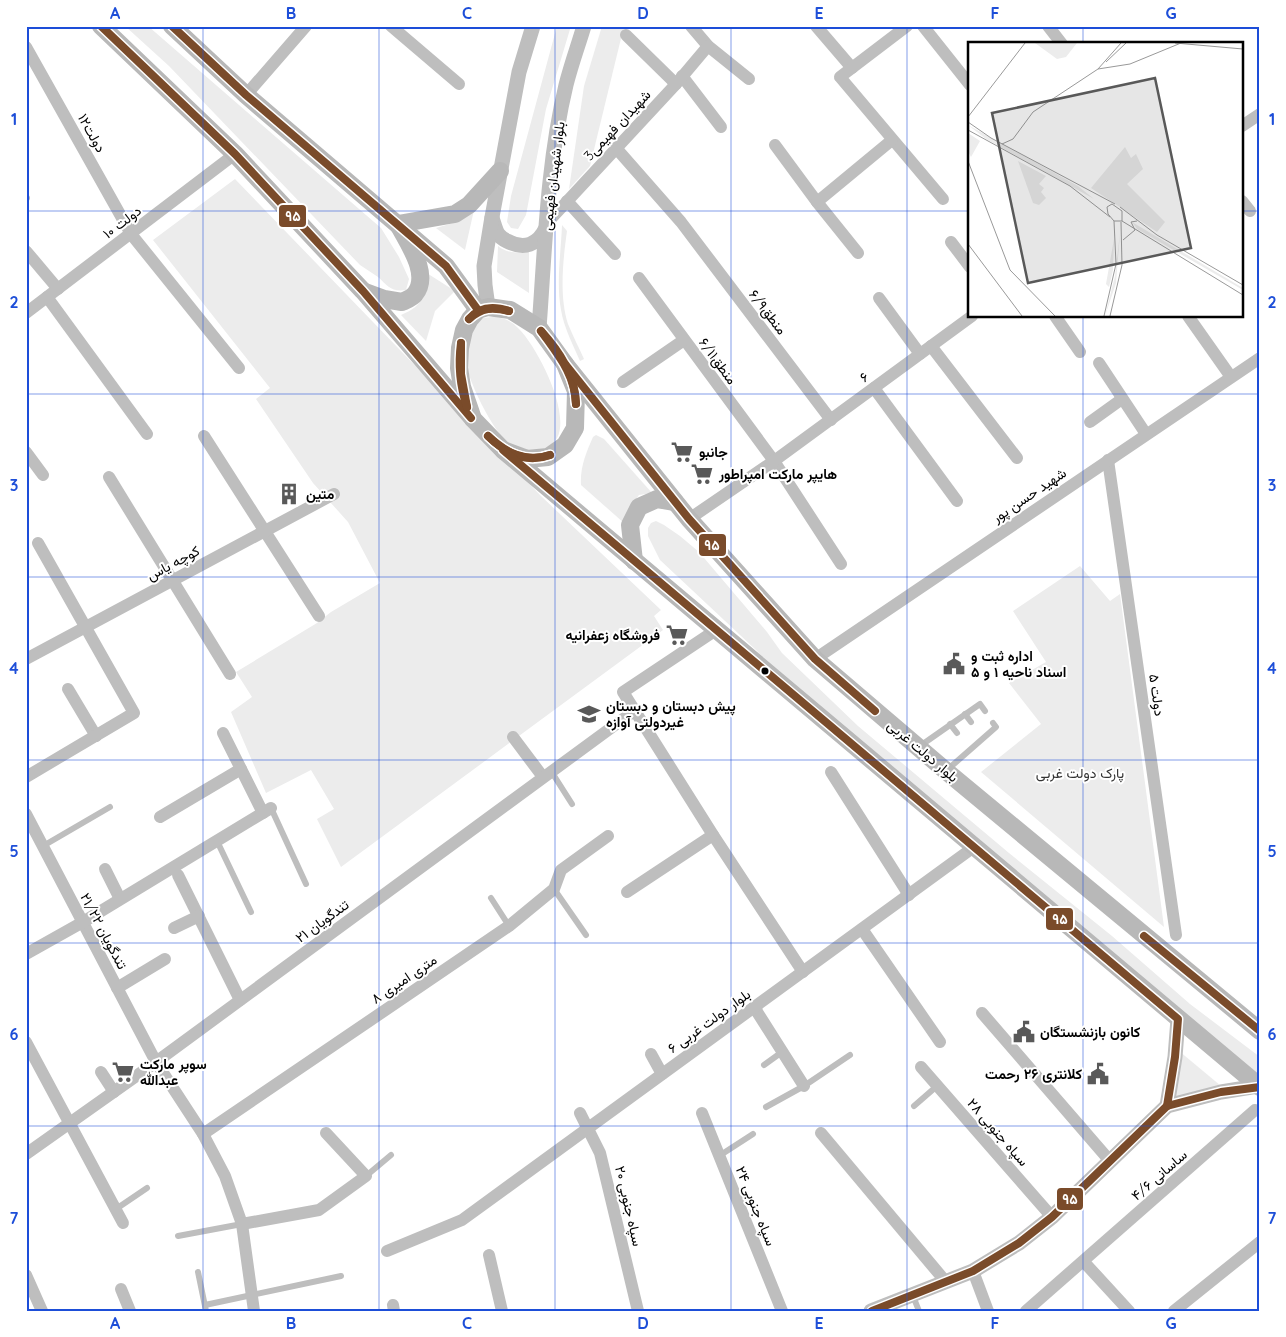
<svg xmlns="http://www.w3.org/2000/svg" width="1286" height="1337" font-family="Quicksand,Vazirmatn,sans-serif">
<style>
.green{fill:#ececec}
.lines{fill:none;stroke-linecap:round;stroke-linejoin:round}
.service{stroke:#bebebe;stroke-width:6}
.minor{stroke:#bebebe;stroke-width:12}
.tertiary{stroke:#bebebe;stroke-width:15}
.secondary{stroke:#b8b8b8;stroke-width:18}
.bus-1-casing{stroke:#fff;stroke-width:11}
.bus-1{stroke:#7a4b2a;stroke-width:8}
.grid{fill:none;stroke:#1d4ed8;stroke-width:1;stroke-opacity:0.55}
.bus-dot{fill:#000;stroke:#fff;stroke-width:2}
.labels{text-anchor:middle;stroke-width:4;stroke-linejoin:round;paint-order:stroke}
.street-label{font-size:14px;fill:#000;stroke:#fff}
.poi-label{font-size:14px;font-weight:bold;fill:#000;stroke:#fff;text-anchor:start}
.park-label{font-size:14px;fill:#333;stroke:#fff}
.inset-road{fill:none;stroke:#999;stroke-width:1}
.view{fill:#595959;fill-opacity:0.15;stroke:#595959;stroke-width:2.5}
.inset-edge{fill:none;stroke:#000;stroke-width:2.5}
.line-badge{stroke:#fff;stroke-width:2}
.badge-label{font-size:14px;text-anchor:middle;font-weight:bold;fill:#fff}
.neatline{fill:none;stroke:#1d4ed8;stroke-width:2}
.grid-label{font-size:16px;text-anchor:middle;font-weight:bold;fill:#1d4ed8}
</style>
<rect width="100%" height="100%" fill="#fff"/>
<g class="green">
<path d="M125 26H148L381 228 399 257 409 279 406 290C391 292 388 286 378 277 372 273 366 269 360 265L169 66Z"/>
<polygon points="557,26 571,26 546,109 526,215 518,229 511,228 507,222 511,196"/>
<polygon points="602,26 624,26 590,166 569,189 584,86"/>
<polygon points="235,179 541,496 661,610 654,616 663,630 341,867 317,819 334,809 311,770 266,793 231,712 252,697 236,672 317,623 331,612 380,583 348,522 313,483 256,399 270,388 153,240"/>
<polygon points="474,210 465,250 436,228 453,223"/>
<path d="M562 225 567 231C563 260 559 296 568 324 573 336 579 348 584 359L580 361C573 345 564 328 561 310 556 283 561 252 562 225Z"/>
<path d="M498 246C508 254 517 253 529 251V293L497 272Z"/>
<path d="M422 270 455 291 435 311 426 341 401 315C425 305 426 294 422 270Z"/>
<path d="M492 317C503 317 512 321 519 329 538 348 571 413 557 438 552 446 543 450 535 454 528 451 516 450 510 445 493 432 466 378 465 357 464 347 471 333 474 323L483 318Z"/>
<path d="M596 435 604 439 652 493 639 495 631 506 624 523 581 485C580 467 586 453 593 437Z"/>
<polygon points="656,521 664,525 680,536 699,552 767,632 782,653 858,726 1009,853 1112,936 1190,1004 1260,1057 1260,1075 1236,1058 792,688 756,650 660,560 648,536 648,528 651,523"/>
<polygon points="1080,566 1110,601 1120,594 1164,927 981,772 1041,724 1009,683 1046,662 1013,611"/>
<polygon points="1179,1051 1221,1086 1175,1100"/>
</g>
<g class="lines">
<g class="service">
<polyline points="26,198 27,198"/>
<polyline points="965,714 971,722"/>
<polyline points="950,724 957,733"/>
<polyline points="920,746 980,704 985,711"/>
<polyline points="947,770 996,727 993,723"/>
<polyline points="551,771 572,804"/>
<polyline points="271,808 306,884"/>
<polyline points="217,841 251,912"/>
<polyline points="43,846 110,807"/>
<polyline points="554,889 586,935"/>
<polyline points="491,898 509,926"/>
<polyline points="764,1065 782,1052"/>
<polyline points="914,1106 937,1086"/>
<polyline points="766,1107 804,1086 850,1055"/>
<polyline points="719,1156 753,1134"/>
<polyline points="366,1176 391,1155"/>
<polyline points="116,1209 147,1188"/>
<polyline points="178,1236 242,1224"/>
<polyline points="198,1272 206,1311"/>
<polyline points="913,1296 919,1311"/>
<polyline points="205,1305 341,1276"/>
</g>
<g class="minor">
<polyline points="391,26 459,84"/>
<polyline points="691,26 708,46 749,79"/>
<polyline points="816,26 852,68"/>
<polyline points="907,26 840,77 943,199"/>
<polyline points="923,26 970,85"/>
<polyline points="1048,26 1062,44"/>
<polyline points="626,35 676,84"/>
<polyline points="26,47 131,234 239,368"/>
<polyline points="682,76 721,127"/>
<polyline points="246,95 306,26"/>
<polyline points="1242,126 1260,114"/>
<polyline points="775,145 817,202 858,253"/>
<polyline points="616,148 681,222 831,420"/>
<polyline points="567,201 615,254"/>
<polyline points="1242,201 1250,211"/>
<polyline points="817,202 892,140"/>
<polyline points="547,223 676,84 708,46"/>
<polyline points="951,242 970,267"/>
<polyline points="26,251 58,289"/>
<polyline points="639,278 774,461 841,564"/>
<polyline points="47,297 147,434"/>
<polyline points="879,298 920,354"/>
<polyline points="26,313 235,154"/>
<polyline points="1055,316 1080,352"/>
<polyline points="1188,316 1231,377"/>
<polyline points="931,346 1017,458"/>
<polyline points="1099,363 1146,434"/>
<polyline points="623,382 684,340"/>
<polyline points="874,388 957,501"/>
<polyline points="1090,422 1122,399"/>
<polyline points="204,436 319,616"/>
<polyline points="26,452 43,475"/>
<polyline points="1108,460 1176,935"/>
<polyline points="109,477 230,674"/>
<polyline points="689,519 774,461 972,316"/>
<polyline points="716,630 623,692 713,835 803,972"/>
<polyline points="26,659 334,494"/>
<polyline points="815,659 1260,358"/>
<polyline points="68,689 96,736"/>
<polyline points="223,733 263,813"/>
<polyline points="513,737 543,777"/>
<polyline points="831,772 909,895"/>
<polyline points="26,777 134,713 38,543"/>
<polyline points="26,814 156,1062 203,1134 225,1176 242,1224 254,1311"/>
<polyline points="160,817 241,769"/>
<polyline points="105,869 120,899"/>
<polyline points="178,875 240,1000"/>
<polyline points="627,892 713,835"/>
<polyline points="174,928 199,916"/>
<polyline points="862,929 940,1042"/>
<polyline points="26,954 83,922 271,808"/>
<polyline points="117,988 165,959"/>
<polyline points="754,1007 804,1086"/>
<polyline points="982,1013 1110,1161"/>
<polyline points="26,1042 123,1223"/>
<polyline points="651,1054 662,1074"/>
<polyline points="921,1067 1052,1217"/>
<polyline points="101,1072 114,1092"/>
<polyline points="580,1113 600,1153 638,1311"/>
<polyline points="702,1113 782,1311"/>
<polyline points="821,1133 946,1282"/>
<polyline points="203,1134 509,926 554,889 561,870 608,836"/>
<polyline points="26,1154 156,1062 634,711"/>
<polyline points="242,1224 319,1210 366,1176 326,1133"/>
<polyline points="387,1251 462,1220 974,847"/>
<polyline points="489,1255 502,1311"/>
<polyline points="1084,1262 1129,1311"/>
<polyline points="973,1271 988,1311"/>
<polyline points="26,1275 42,1311"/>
<polyline points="121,1289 130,1311"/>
<polyline points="393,1305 394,1311"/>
<polyline points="1026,1311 1255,1110"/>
<polyline points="1174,1311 1260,1242"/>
</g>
<g class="tertiary">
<path d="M492 218C494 223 495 229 498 234 500 237 503 239 507 241 524 250 538 245 546 228"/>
<polyline points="488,307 485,285 484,266 492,217 519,72 533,26"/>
<path d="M539 328C545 248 547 164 566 85 571 65 578 46 584 26"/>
<polyline points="1167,1106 1175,1057 1178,1019"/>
<polyline points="871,1311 973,1271 1019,1243 1052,1217 1167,1106 1221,1092 1258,1086"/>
</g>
<g class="secondary">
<polyline points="101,26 235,154 363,291 473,419"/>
<polyline points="172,26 246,95 446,266 478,310"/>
<path d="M365 292 384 299 402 302C406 300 412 298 415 294 431 274 407 242 398 224L455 214 469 205 500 171"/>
<polygon points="488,307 510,310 539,328 565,364 576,391 575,428 565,445 548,457 527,459 503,450 473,419 462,387 459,368 460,348 464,330 470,319 478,310"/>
<polyline points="565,364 689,519 815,659 946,771 1260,1031"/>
<polyline points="503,450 1260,1087"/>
<polyline points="634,561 630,525 639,507 657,499 675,502"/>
</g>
<g class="bus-1-casing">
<g id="bus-1">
<polyline points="101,26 235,154 363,291 471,418"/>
<polyline points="172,26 246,95 446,266 478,310"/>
<path d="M469 319C480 306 494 306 509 311"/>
<path d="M469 319C482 307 493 307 509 311"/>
<path d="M541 331C560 352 575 375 576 404"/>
<path d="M541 331C558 355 575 374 576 404"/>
<polyline points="461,343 461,374 467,407"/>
<path d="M461 343C458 365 460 386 467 407"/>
<polyline points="565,364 689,519 815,659 875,711"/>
<path d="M488 436C506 453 525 463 550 455"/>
<path d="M488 436C505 453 526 464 550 455"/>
<polyline points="503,450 1178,1019 1175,1057 1167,1106"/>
<polyline points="1144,936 1260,1031"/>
<polyline points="872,1311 973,1271 1019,1243 1052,1217 1167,1106 1221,1092 1260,1087"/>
</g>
</g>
<use href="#bus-1" class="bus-1"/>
</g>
<path class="grid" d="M203 26V1311M379 26V1311M555 26V1311M731 26V1311M907 26V1311M1083 26V44M26 211H970M1242 211H1260M1083 316V1311M26 394H1260M26 577H1260M26 760H1260M26 943H1260M26 1126H1260"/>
<defs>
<g id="supermarket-bare" transform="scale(1.725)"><path d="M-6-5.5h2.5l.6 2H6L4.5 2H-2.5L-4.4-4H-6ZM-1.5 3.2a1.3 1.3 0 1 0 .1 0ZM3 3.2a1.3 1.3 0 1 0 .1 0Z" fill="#595959" stroke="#fff" stroke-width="2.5" paint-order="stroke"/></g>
<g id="building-bare" transform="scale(1.725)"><path d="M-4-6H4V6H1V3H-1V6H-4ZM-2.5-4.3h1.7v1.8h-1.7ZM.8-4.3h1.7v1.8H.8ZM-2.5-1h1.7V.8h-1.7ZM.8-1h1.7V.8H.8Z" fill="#595959" stroke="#fff" stroke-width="2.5" paint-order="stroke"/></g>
<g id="civic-bare" transform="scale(1.725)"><path d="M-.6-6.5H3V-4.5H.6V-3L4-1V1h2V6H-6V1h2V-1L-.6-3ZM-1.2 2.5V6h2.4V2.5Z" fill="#595959" stroke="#fff" stroke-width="2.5" paint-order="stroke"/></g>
<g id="school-bare" transform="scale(1.725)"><path d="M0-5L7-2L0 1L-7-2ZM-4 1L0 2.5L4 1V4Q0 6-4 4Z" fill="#595959" stroke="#fff" stroke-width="2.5" paint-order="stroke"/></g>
</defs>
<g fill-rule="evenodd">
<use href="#supermarket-bare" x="682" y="452"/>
<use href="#supermarket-bare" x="702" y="474"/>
<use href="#building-bare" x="289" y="494"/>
<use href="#supermarket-bare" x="677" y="635"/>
<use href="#civic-bare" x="954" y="664"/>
<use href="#school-bare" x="589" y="714"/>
<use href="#civic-bare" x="1024" y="1032"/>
<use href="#supermarket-bare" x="123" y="1072"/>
<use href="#civic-bare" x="1098" y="1074"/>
</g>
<circle class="bus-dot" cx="765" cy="671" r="4.5"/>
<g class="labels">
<g class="street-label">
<text transform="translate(617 125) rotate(-47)" y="5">3شهیدان فهیمی</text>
<text transform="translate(92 133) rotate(61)" y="5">۱۲دولت</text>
<text transform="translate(553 176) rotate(-83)" y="5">بلوار شهیدان فهیمی</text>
<text transform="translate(122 222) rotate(-37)" y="5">۱۰ دولت</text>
<text transform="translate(768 312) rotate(53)" y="5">منطق۶/۹</text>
<text transform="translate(718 361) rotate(54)" y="5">منطق۶/۱۱</text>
<text transform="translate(864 377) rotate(-36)" y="5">۶</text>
<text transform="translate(1029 495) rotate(-34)" y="5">شهید حسن پور</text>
<text transform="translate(173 563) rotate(-28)" y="5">کوچه یاس</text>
<text transform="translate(1157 695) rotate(82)" y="5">۵ دولت</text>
<text transform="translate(923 751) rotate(40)" y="5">بلوار دولت غربی</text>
<text transform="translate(322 921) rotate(-36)" y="5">۲۱ تندگویان</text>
<text transform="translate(104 931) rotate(62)" y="5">۲۱/۲۲ تندگویان</text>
<text transform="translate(404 979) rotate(-34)" y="5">۸ متری امیری</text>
<text transform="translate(709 1021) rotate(-36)" y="5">بلوار دولت غربی ۶</text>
<text transform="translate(998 1132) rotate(49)" y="5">۲۸ سپاه جنوبی</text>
<text transform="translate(1159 1175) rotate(-41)" y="5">۴/۶ ساسانی</text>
<text transform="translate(629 1206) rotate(77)" y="5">۲۰ سپاه جنوبی</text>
<text transform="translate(756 1206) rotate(68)" y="5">۲۴ سپاه جنوبی</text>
</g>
<g class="poi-label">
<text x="699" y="457">جانبو</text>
<text x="719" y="479">هایپر مارکت امپراطور</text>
<text x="306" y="499">متین</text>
<text x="660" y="640" text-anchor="end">فروشگاه زعفرانیه</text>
<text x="971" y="661">اداره ثبت و<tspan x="971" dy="16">اسناد ناحیه ۱ و ۵</tspan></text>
<text x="606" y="711">پیش دبستان و دبستان<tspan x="606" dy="16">غیردولتی آوازه</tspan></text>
<text x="1040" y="1037">کانون بازنشستگان</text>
<text x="140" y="1069">سوپر مارکت<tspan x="140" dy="16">عبدالله</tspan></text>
<text x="1082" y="1079" text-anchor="end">کلانتری ۲۶ رحمت</text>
</g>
<g class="park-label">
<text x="1080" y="778">پارک دولت غربی</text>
</g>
</g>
<g transform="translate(968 42)">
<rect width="275" height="275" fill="#fff"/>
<path d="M67 1H109L98 15 89 17ZM0 83 110 144 126 157 18 97ZM0 91 12 99 3 115 0 109ZM157 105 163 116 168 112 175 127 159 142 197 180 189 190 123 146ZM50 119 78 134 71 142 76 146 73 150 78 156 71 163 65 161ZM164 180 275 246V248L169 187ZM152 191 148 241 137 274 147 234ZM146 197 145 228 141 245 138 242Z" fill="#ececec"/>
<path class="inset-road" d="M207 1 275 7M138 20 158 1M130 27 162 22 213 1M0 75 57 1M0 80 23 96 147 162M0 88 102 144 142 175M34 102 45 97 65 70 130 27 153 1M0 119 42 228 87 274M144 162 154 169V179H146L140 172 139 165ZM152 165 189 193 275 243M154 179 275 253M155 198 167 188 163 180 169 179M0 202 54 274M136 274 148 222 146 179M142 274 154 223 153 180"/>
<path class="view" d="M187 36 223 206 60 241 24 71Z"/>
<rect width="275" height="275" class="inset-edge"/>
</g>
<g class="line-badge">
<rect x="278" y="204" width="29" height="24" rx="5" fill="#7a4b2a"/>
<rect x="698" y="533" width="29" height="24" rx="5" fill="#7a4b2a"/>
<rect x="1045" y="907" width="29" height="24" rx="5" fill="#7a4b2a"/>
<rect x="1056" y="1187" width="28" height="24" rx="5" fill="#7a4b2a"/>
</g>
<g class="badge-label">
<text x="293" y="221">۹۵</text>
<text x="712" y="550">۹۵</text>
<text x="1060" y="924">۹۵</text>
<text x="1070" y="1204">۹۵</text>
</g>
<rect width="1286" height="1337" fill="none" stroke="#ffffff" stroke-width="55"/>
<rect x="28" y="28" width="1230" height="1282" class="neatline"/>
<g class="grid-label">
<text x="115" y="19">A</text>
<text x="291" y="19">B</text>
<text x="467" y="19">C</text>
<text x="643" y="19">D</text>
<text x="819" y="19">E</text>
<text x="995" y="19">F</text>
<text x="1171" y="19">G</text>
<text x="14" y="125">1</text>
<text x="1272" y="125">1</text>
<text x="14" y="308">2</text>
<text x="1272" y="308">2</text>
<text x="14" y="491">3</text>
<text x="1272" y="491">3</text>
<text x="14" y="674">4</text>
<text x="1272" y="674">4</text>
<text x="14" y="857">5</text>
<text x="1272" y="857">5</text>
<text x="14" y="1040">6</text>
<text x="1272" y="1040">6</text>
<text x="14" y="1224">7</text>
<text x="1272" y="1224">7</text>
<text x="115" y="1329">A</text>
<text x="291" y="1329">B</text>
<text x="467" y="1329">C</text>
<text x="643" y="1329">D</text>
<text x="819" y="1329">E</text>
<text x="995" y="1329">F</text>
<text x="1171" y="1329">G</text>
</g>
</svg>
